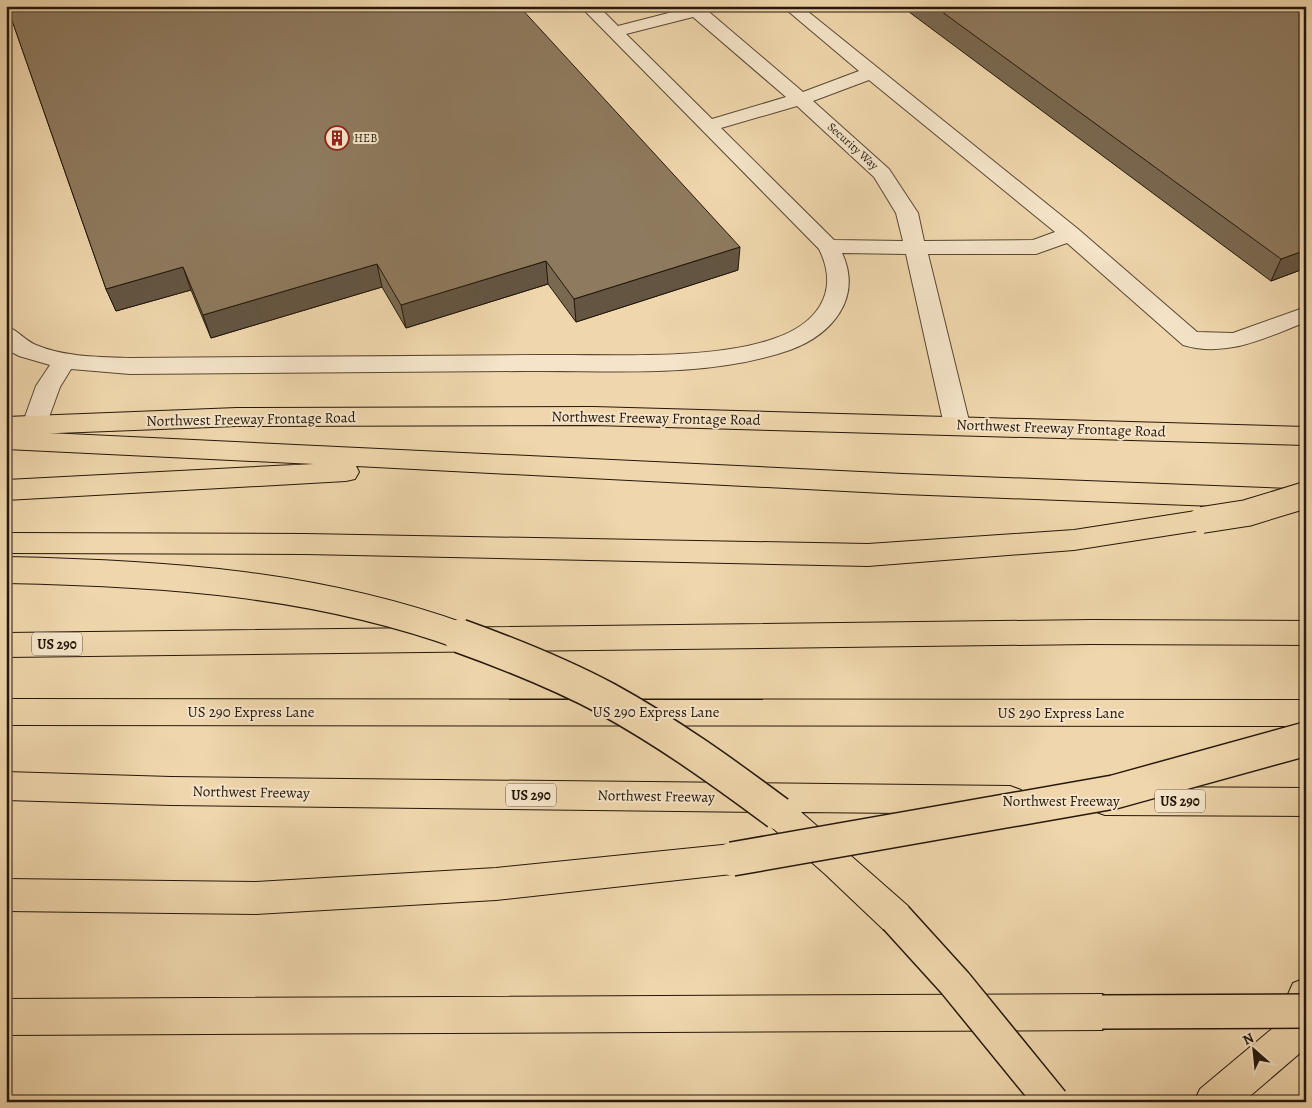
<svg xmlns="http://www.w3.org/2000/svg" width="1312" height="1108" font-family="Alegreya,serif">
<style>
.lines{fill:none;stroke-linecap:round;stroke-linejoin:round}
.minor-casing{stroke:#584732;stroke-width:2}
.major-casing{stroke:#25170a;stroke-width:2}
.highway-casing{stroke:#25170a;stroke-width:2}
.minor{fill:#f5e4c9;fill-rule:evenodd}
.major{fill:#efd6ac;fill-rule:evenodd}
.highway{fill:#efd6ac;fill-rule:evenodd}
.highway-bridge-far1-casing{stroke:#25170a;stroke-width:28;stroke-linecap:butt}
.highway-bridge-casing{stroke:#25170a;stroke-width:36;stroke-linecap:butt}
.highway-bridge-far1{stroke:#efd6ac;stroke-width:26}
.highway-bridge{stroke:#efd6ac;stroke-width:33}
.wall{fill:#7a6951;stroke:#25170a}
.shaded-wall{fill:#635542;stroke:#25170a}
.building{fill:#8e7a5e;stroke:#25170a}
.labels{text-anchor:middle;stroke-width:4;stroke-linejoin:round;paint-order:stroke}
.far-poi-label{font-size:12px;fill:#25170a;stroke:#f5e4c9;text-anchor:start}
.far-street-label{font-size:12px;fill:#25170a;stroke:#f5e4c9}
.shield{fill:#f5e4c9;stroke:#635443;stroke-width:1}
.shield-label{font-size:14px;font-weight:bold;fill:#25170a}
.street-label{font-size:15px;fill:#25170a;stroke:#f5e4c9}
</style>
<rect width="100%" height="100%" fill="#efd6ac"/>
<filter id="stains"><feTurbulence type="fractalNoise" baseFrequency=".004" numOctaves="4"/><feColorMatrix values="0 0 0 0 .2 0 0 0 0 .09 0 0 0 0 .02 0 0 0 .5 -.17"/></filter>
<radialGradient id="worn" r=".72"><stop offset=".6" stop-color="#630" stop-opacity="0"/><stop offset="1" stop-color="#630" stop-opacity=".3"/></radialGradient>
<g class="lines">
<g class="minor-casing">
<path id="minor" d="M580 6H598L618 26 684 9 683 6H702L803 92 859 71 782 6H801L1078 229 1197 332 1233 333 1306 307V322C1265 338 1227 358 1183 345L1067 243 1036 254H928L970 425 966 431 957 434 948 431 944 425 906 254 842 253C863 298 832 335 790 350 707 379 613 370 526 371 394 372 262 373 130 374L71 369 60 387 44 431 35 434 26 431 22 425 36 386 50 365 19 356 6 349V326C18 330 24 340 36 345 64 357 100 357 130 358 267 357 404 356 541 355 610 354 709 361 773 339 816 325 841 293 819 249ZM693 17 786 97 712 119 626 34ZM869 80 1055 232 1033 240 924 241 918 213 889 169 813 101ZM797 106 874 177 896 213 903 241 834 240 721 128Z"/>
</g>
<g class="major-casing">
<g id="major">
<polygon points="593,407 1306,427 1306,445 593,425 237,426 6,435 6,417 237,408"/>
<polygon points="1306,978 1306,1038 1299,1054 1243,1102 1194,1102 1200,1089 1273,1028 1293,983"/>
</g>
</g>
<g class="highway-casing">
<g id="highway">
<polygon points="6,431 903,474 1291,489 1300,492 1304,499 1300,506 1291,509 903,494 356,466 359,472 355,479 346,481 6,500 6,480 314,464 6,449"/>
<polygon points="1202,510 1211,513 1215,520 1211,527 1202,530 1074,550 868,566 305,554 6,553 6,533 305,534 868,544 1074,530"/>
<polygon points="1091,620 1306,621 1306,645 1091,644 6,657 6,633"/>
<polygon points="6,699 1306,700 1306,726 6,725"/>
<polygon points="6,772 171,777 1010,786 1021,790 1026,800 1021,810 1010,814 801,812 908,906 913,918 908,930 896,934 884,930 825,874 767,823 762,812 171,805 6,800"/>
<polygon points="1105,787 1306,788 1306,816 1105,815 1094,811 1089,801 1094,791"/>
<polygon points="732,844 744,848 749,859 744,870 732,874 496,900 256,914 6,911 6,879 256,882 496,868"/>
<polygon points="1102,994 1115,999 1120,1012 1115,1025 1102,1030 6,1035 6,999"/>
</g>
</g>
<use href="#minor" class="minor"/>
<use href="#major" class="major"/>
<use href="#highway" class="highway"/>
<g class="highway-bridge-far1-casing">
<g id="highway-bridge-far1">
<polyline points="1202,520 1247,513 1306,495"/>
<path d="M6 570C163 573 315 583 464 637"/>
</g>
</g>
<g class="highway-bridge-casing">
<g id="highway-bridge">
<path d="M460 636C510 654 560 674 607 699 667 732 723 772 778 813"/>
<polyline points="732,859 1114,792 1306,739"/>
<polyline points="896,918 955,983 1052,1102"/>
<polyline points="1102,1012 1306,1011"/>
</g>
</g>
<use href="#highway-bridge-far1" class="highway-bridge-far1"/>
<use href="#highway-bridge" class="highway-bridge"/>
</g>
<g class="wall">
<polygon points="7,6 738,270 576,322 548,284 406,328 382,287 211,338 191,290 116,311 106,289"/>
<polygon points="901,6 1306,6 1306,268 1271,281"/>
</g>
<g class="shaded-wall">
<polygon points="740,247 738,270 576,322 574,299"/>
<polygon points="1306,250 1306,268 1271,281 1281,259"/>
<polygon points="546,261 548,284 406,328 401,305"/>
<polygon points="377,264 382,287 211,338 203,315"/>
<polygon points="183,267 191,290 116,311 106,289"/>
</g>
<g class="building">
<polygon points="7,6 519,6 740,247 574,299 546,261 401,305 377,264 203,315 183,267 106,289"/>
<polygon points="934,6 1306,6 1306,250 1281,259"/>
</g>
<defs>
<g id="building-ring" transform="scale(1.25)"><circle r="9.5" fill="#f5e4c9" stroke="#8f2418" stroke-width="1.5"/><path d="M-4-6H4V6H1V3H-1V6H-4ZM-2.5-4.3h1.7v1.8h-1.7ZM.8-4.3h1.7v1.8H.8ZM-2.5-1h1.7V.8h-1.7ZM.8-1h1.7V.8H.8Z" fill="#8f2418"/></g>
</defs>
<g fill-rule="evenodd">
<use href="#building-ring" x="337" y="138"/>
</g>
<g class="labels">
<g class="far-poi-label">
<text x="354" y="142">HEB</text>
</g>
<g class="far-street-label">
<text transform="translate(853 146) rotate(42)" y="4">Security Way</text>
</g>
<g class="shield">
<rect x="32" y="632.5" width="50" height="23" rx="4"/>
<rect x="506" y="783.5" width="50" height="23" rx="4"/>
<rect x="1155" y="789.5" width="50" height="23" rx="4"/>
</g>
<g class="shield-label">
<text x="57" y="649">US 290</text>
<text x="531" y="800">US 290</text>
<text x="1180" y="806">US 290</text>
</g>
<g class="street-label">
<text transform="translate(656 418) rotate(1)" y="5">Northwest Freeway Frontage Road</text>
<text transform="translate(251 419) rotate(-1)" y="5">Northwest Freeway Frontage Road</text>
<text transform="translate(1061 428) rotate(2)" y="5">Northwest Freeway Frontage Road</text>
<text x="251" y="717">US 290 Express Lane</text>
<text x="656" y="717">US 290 Express Lane</text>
<text x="1061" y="718">US 290 Express Lane</text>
<text transform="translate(251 792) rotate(1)" y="5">Northwest Freeway</text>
<text transform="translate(656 796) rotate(1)" y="5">Northwest Freeway</text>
<text x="1061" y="806">Northwest Freeway</text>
</g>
</g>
<rect width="1312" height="1108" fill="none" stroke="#efd6ac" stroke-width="25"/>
<rect x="8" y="8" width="1297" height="1093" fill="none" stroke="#25170a" stroke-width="2.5"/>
<rect x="12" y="12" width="1287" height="1083" fill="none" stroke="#25170a"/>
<g transform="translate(1254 1050) rotate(333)" stroke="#f5e4c9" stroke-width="4" paint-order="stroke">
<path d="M0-4L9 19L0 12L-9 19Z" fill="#25170a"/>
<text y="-8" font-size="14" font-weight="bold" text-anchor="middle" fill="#25170a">N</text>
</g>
<rect width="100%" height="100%" filter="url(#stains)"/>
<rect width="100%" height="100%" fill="url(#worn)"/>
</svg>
